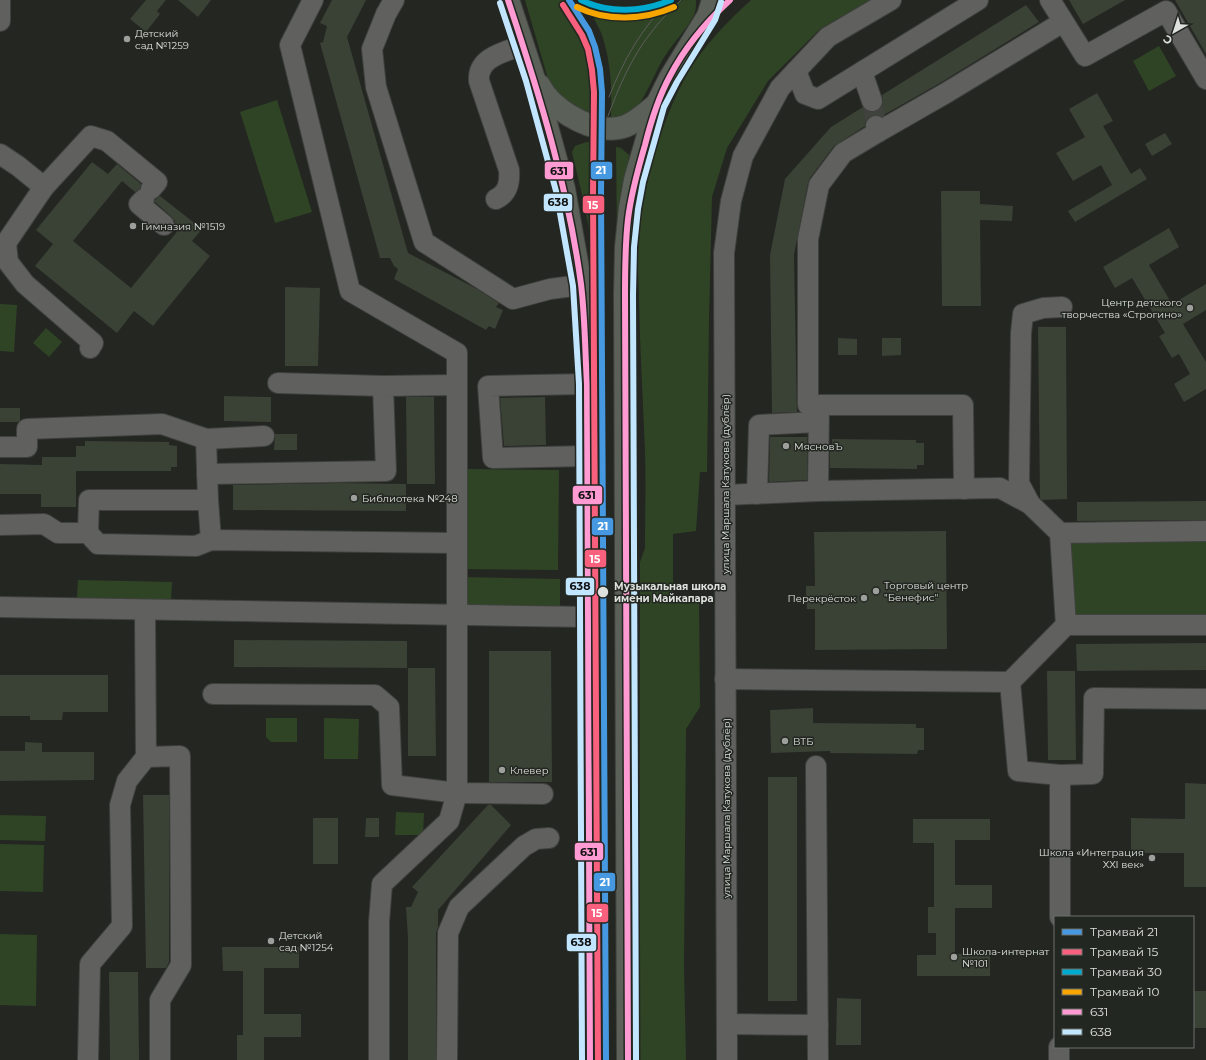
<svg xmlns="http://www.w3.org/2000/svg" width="1206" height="1060" font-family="Montserrat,sans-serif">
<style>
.green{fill:#2f4425}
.building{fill:#3a4135}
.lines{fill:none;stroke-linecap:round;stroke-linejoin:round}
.minor-tunnel{stroke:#40423e;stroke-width:20;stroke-dasharray:20 10;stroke-linecap:butt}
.minor-casing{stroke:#3f413e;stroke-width:22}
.major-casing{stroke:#3f413e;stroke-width:24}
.minor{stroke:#60615e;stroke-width:20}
.major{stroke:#5b6158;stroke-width:22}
.tram{stroke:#5b5d5a;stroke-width:1}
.bus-1-casing{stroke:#232721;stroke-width:9}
.bus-2-casing{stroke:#232721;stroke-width:9}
.bus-1{stroke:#ff9ad2;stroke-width:6}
.bus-2{stroke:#c2e6ff;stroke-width:6}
.tram-1-casing{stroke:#232721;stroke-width:9}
.tram-2-casing{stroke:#232721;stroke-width:9}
.tram-3-casing{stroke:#232721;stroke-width:9}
.tram-4-casing{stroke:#232721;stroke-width:9}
.tram-1{stroke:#4699e1;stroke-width:6}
.tram-2{stroke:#f8607d;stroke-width:6}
.tram-3{stroke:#00a9ce;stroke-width:6}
.tram-4{stroke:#f7a600;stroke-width:6}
.poi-dot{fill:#9c9f9b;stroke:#232721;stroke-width:1.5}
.stop-dot{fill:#dde0dc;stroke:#232721;stroke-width:1.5}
.labels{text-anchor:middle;stroke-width:3;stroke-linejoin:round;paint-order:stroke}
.poi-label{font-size:10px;fill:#dde0dc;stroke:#232721;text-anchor:start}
.street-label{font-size:10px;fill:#dde0dc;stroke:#232721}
.stop-label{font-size:10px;font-weight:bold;fill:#dde0dc;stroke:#232721;text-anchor:start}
.line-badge{stroke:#232721;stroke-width:1.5}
.badge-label{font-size:11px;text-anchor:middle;font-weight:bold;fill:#fff}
.pale-badge-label{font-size:11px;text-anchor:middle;font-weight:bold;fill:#111}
</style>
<rect width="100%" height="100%" fill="#242622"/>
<g class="green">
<path d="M525 0H564C572 12 581 24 587 37 598 61 599 89 597 115L574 107 558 93 550 84 546 72Z"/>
<path d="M683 0H696C696 5 696 11 694 15 686 30 674 42 665 56 655 71 645 101 632 112 626 116 618 118 611 117 612 89 611 62 602 35 599 27 594 20 591 12L593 10C601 11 610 13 618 14 639 16 664 9 683 0Z"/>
<path d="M751 0H870L820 29 768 81 727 148 712 197 709 319 707 472H700L696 531 673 534V599H699L700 707 686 729 684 967 686 1060H639L640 562 645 548C645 516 646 484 645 452 643 401 640 351 639 301 639 283 637 264 638 246 642 191 660 121 688 73 704 45 727 22 751 0Z"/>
<polygon points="1159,46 1176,76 1149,91 1133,61"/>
<polygon points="277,100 312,212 275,223 240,112"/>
<polygon points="586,142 594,143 592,245 584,203 572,152 575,146"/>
<polygon points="616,147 621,148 629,155 617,238"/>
<polygon points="0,304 17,305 14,352 0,351"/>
<polygon points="46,328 62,342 49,357 33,343"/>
<polygon points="462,469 559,470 558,570 461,569"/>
<polygon points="1206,531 1206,625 1066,625 1060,533"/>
<polygon points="461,577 560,579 560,612 465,611"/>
<polygon points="78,580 172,582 171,600 77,598"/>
<polygon points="266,718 297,718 297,742 271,742 266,737"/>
<polygon points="324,718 359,719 358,759 324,759"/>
<polygon points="396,812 424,813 423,835 395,835"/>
<polygon points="0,815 46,816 45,841 0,840"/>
<polygon points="0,844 44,845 43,892 0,891"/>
<polygon points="0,934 37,935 36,1006 0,1005"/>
</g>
<g class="building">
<polygon points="146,0 166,0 157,11 160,14 146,32 130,19"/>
<polygon points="178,0 211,0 198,17"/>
<polygon points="332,0 366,0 347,37 408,253 477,289 499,303 496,307 503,310 495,329 489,326 486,330 394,279 398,269 394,266 390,258 380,258 320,43 323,42 327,26 320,23"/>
<polygon points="1069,0 1125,0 1083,24"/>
<polygon points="1175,0 1206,0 1206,54"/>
<polygon points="1026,5 1039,22 940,83 882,116 878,115 873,115 868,118 865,123 865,126 834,146 810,178 808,183 794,255 797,412 772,413 770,255 785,179 831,127 863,107 869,112 876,112 880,109 883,104 882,95"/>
<polygon points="1097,93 1113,121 1103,126 1131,174 1140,168 1147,179 1075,222 1068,211 1112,185 1101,165 1073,181 1056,153 1085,137 1069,109"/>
<polygon points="1165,133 1172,144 1152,156 1145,144"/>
<polygon points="92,162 108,174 117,164 141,184 140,189 135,192 122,181 73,241 131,288 180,228 175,224 175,221 171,216 155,202 155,200 160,196 202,229 192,241 210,256 153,326 134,311 117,333 35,266 53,244 36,230"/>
<polygon points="941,191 980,191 980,204 1013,206 1012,221 980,220 981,306 942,306"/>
<polygon points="1169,228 1179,247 1149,265 1172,304 1206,284 1206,310 1183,324 1206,362 1206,389 1184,402 1174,384 1190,374 1179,354 1172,358 1159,336 1165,333 1132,278 1115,288 1103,267"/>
<polygon points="285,287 320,288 318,366 285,366"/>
<polygon points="1038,327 1066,327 1067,499 1042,500 1040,498"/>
<polygon points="838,338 857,339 857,355 838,355"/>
<polygon points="882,338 901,338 901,355 882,356"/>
<polygon points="224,396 271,397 271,422 224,421"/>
<polygon points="406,397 434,397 435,484 407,484"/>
<polygon points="545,397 546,445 504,446 500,398"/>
<polygon points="0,408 20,408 20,421 18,422 0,422"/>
<polygon points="275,434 297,434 297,450 274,450"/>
<polygon points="770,437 807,437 807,480 769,482"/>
<polygon points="832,439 916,440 916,443 924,443 924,465 917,465 917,469 830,468 830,444 832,444"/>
<polygon points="85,441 169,442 169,445 177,446 177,467 171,467 171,471 76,471 76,507 41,507 41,494 0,494 0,464 42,465 42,457 76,457 76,446 85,446"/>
<polygon points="338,483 406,484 406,511 233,510 233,485"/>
<polygon points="1206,501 1206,520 1077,521 1077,502"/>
<polygon points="946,531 947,649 815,650 815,609 807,609 806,597 806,586 815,586 814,532"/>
<polygon points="234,640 407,641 407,668 234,667"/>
<polygon points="1206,643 1206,670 1077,671 1076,644"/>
<polygon points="489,651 551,651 552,782 489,782"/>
<polygon points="408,668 435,668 436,756 408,756"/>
<polygon points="1047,671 1075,671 1076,760 1048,760"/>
<polygon points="0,675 108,675 108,712 63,712 62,720 30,720 30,716 0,716"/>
<polygon points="813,708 813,723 916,724 916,728 924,728 924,750 918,750 917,754 830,753 830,751 771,753 770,710"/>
<polygon points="25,742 42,743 42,752 94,752 94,780 0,781 0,751 25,751"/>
<rect x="768" y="777" width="29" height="224"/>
<polygon points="1185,783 1206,784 1206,887 1184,887 1184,853 1131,853 1131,818 1185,819"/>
<polygon points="143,795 169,795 169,962 166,968 146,968"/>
<polygon points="488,805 491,805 511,825 438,910 438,927 436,933 436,1060 408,1060 408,938 406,907 411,907 418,892 412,887"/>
<rect x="313" y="818" width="25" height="46"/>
<polygon points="366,818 379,818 379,837 365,837"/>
<polygon points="913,819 990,819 990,840 955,840 955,885 992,885 992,908 955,908 955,954 990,953 990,976 917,976 917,955 936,955 936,933 928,933 928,907 934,907 934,843 913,843"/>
<polygon points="222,947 299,947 299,968 264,968 264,1014 301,1014 301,1037 264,1037 264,1060 237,1060 237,1035 243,1035 243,971 223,971"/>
<polygon points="109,972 138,972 139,1060 110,1060"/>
<rect x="1193" y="991" width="13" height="37"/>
<polygon points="837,998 861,999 861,1045 836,1045"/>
</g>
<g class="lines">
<polyline class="minor-tunnel" points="872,101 876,126"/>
<g class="minor-casing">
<g id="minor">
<polyline points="313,0 290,45 350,291 457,353 457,793 449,821 382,884 379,922 379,1060"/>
<polyline points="394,0 386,14 372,49 376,87 424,242 513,299 550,289 581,285"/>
<polyline points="1050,0 1085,56 1166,11 1206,79"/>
<polyline points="0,21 0,0"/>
<polyline points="796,71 805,94 818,99 978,0"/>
<polyline points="862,72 872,101"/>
<polyline points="878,132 946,93 1063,22"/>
<polyline points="0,154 18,166 44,187 91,136 107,141 157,182 151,189"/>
<polyline points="44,187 6,243 8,262 25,284 93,343 90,348"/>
<polyline points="144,199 139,204 164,225"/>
<path d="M496 199C508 193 510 183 509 170L479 81C477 57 505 52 523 45"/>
<polyline points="278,383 383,386"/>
<polyline points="587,384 488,386 493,458 587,456"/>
<polyline points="819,405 963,405 964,489"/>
<polyline points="206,439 264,436"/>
<polyline points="0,447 27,447 27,429 162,424 206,439 208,500 211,540"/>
<polyline points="207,474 386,471 383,386 457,385"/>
<polyline points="818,491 819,405 808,405 808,239 819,185 843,153 878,132 876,126"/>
<polyline points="757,494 759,425 818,422"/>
<polyline points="725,495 818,491 1000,488 1030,504 1060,533 1206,531"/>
<polyline points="1030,504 1019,483 1021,333 1023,314 1043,308 1062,307"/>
<polyline points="0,525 44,524 58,533 88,533 98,544 196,546 211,540 456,543"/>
<polyline points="88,533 89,500 208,500"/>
<polyline points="1060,533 1066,625"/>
<polyline points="0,607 588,617"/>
<polyline points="145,610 146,757 180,756 181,965 160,1000 160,1060"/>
<polyline points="725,679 1010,682 1066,625 1206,625"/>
<polyline points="1010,682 1018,771 1060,775 1060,917"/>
<polyline points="213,694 375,695 389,707 392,785 457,793 543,794"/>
<polyline points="816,766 818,1060"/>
<polyline points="1060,775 1093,774 1094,698 1206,699"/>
<polyline points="727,1024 818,1025"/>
<polyline points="88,1060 90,964 122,926 120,805 127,781 146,757"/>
<polyline points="447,1060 448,933 459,907 524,846 536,839 549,838"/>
<polyline points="727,1060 724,253 731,201 743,156 780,88 828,37 891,0"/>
<polyline points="1059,1060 1059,1047"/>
</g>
</g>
<g class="major-casing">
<g id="major">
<polyline points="508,0 534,79 564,189 581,285 587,384 590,1060"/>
<path d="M539 85C543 92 548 99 554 104 572 120 602 135 626 126 638 121 647 112 657 104"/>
<polyline points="628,1060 625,295 626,247 630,208 635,180 657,104 670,78 708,16 713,0"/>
</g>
</g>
<use href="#minor" class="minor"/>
<use href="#major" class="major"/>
<g class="tram">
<path d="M609 97C623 61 642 27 670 0"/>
<path d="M608 116C619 87 631 58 650 34 659 21 670 11 681 0"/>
</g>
<g class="bus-1-casing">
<g id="bus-1">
<path d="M508 0C539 93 568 187 581 284 585 317 585 351 587 384L590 1060"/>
<path d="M628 1060 625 295C625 270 625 244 628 219 631 194 638 169 645 145 651 121 658 98 670 76 685 47 706 22 730 0"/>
</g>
</g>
<g class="bus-2-casing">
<g id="bus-2">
<polyline points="500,3 526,81 556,191 573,286 579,384 582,1060"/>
<polyline points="636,1060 633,295 634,247 638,209 643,182 664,107 677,82 715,20 721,2"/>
</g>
</g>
<use href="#bus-1" class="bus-1"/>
<use href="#bus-2" class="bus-2"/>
<g class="tram-1-casing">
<polyline id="tram-1" points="569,0 589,31 595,47 600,69 602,92 601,194 606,1060"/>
</g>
<g class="tram-2-casing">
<polyline id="tram-2" points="563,5 582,35 588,49 592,70 594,92 593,194 598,1060"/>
</g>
<g class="tram-3-casing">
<path id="tram-3" d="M581 0C609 14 643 12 671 0"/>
</g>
<g class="tram-4-casing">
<path id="tram-4" d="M577 7C607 22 644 20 674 7"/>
</g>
<use href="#tram-1" class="tram-1"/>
<use href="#tram-2" class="tram-2"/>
<use href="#tram-3" class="tram-3"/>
<use href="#tram-4" class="tram-4"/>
</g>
<g class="poi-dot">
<circle cx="127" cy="39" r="4"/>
<circle cx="133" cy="226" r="4"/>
<circle cx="1190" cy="308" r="4"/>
<circle cx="786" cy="446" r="4"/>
<circle cx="354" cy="498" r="4"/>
<circle cx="876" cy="591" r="4"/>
<circle cx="864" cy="598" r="4"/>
<circle cx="785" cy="741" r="4"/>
<circle cx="502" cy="770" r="4"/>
<circle cx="1152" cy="858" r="4"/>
<circle cx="271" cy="941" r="4"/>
<circle cx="954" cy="957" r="4"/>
</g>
<circle class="stop-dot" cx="603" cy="592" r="6"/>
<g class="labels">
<g class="poi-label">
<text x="135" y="37">Детский<tspan x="135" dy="12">сад №1259</tspan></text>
<text x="141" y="230">Гимназия №1519</text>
<text x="1182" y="306" text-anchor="end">Центр детского<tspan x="1182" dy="12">творчества «Строгино»</tspan></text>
<text x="794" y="450">МясновЪ</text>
<text x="362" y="502">Библиотека №248</text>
<text x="884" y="589">Торговый центр<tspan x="884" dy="12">"Бенефис"</tspan></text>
<text x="856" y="602" text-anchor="end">Перекрёсток</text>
<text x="793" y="745">ВТБ</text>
<text x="510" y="774">Клевер</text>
<text x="1144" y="856" text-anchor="end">Школа «Интеграция<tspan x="1144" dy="12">XXI век»</tspan></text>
<text x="279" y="939">Детский<tspan x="279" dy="12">сад №1254</tspan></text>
<text x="962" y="955">Школа-интернат<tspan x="962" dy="12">№101</tspan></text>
</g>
<g class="street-label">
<text transform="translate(725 484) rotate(-90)" y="4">улица Маршала Катукова (дублёр)</text>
<text transform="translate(726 808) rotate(-90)" y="4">улица Маршала Катукова (дублёр)</text>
</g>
<g class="stop-label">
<text x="614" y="590">Музыкальная школа<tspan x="614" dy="12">имени Майкапара</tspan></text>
</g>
</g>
<g class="line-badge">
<rect x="590" y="161" width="23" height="19" rx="4" fill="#4699e1"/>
<rect x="544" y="161" width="30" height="19" rx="4" fill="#ff9ad2"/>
<rect x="543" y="193" width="30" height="19" rx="4" fill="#c2e6ff"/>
<rect x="582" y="195" width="23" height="19" rx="4" fill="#f8607d"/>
<rect x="572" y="485" width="31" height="20" rx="4" fill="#ff9ad2"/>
<rect x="591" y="517" width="23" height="19" rx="4" fill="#4699e1"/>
<rect x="584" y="549" width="23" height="19" rx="4" fill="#f8607d"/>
<rect x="565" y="577" width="30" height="19" rx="4" fill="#c2e6ff"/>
<rect x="574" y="842" width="30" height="19" rx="4" fill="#ff9ad2"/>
<rect x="593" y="872" width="23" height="20" rx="4" fill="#4699e1"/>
<rect x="586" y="903" width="23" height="20" rx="4" fill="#f8607d"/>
<rect x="566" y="933" width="31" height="19" rx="4" fill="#c2e6ff"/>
</g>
<g class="badge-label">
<text x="601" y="174">21</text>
<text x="593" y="209">15</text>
<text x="603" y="530">21</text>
<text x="595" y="563">15</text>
<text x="605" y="886">21</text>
<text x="597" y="917">15</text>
</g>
<g class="pale-badge-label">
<text x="559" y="175">631</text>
<text x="558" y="206">638</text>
<text x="587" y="499">631</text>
<text x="580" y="590">638</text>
<text x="589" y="856">631</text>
<text x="581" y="946">638</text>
</g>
<rect x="1054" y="916" width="140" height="132" fill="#232721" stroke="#6d716c"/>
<rect x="1062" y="929" width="20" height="6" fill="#4699e1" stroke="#6d716c"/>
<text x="1090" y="936" font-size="12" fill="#dde0dc">Трамвай 21</text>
<rect x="1062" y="949" width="20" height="6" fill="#f8607d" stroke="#6d716c"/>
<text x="1090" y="956" font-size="12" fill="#dde0dc">Трамвай 15</text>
<rect x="1062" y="969" width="20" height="6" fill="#00a9ce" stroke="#6d716c"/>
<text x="1090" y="976" font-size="12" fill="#dde0dc">Трамвай 30</text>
<rect x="1062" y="989" width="20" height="6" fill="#f7a600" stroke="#6d716c"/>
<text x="1090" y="996" font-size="12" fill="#dde0dc">Трамвай 10</text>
<rect x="1062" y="1009" width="20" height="6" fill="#ff9ad2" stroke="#6d716c"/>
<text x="1090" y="1016" font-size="12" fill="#dde0dc">631</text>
<rect x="1062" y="1029" width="20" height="6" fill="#c2e6ff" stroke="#6d716c"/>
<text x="1090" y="1036" font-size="12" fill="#dde0dc">638</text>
<g transform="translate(1174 32) rotate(219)" stroke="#232721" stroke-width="3" paint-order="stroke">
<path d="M0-3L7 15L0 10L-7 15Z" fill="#dde0dc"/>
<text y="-6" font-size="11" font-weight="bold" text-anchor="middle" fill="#dde0dc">С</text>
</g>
</svg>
